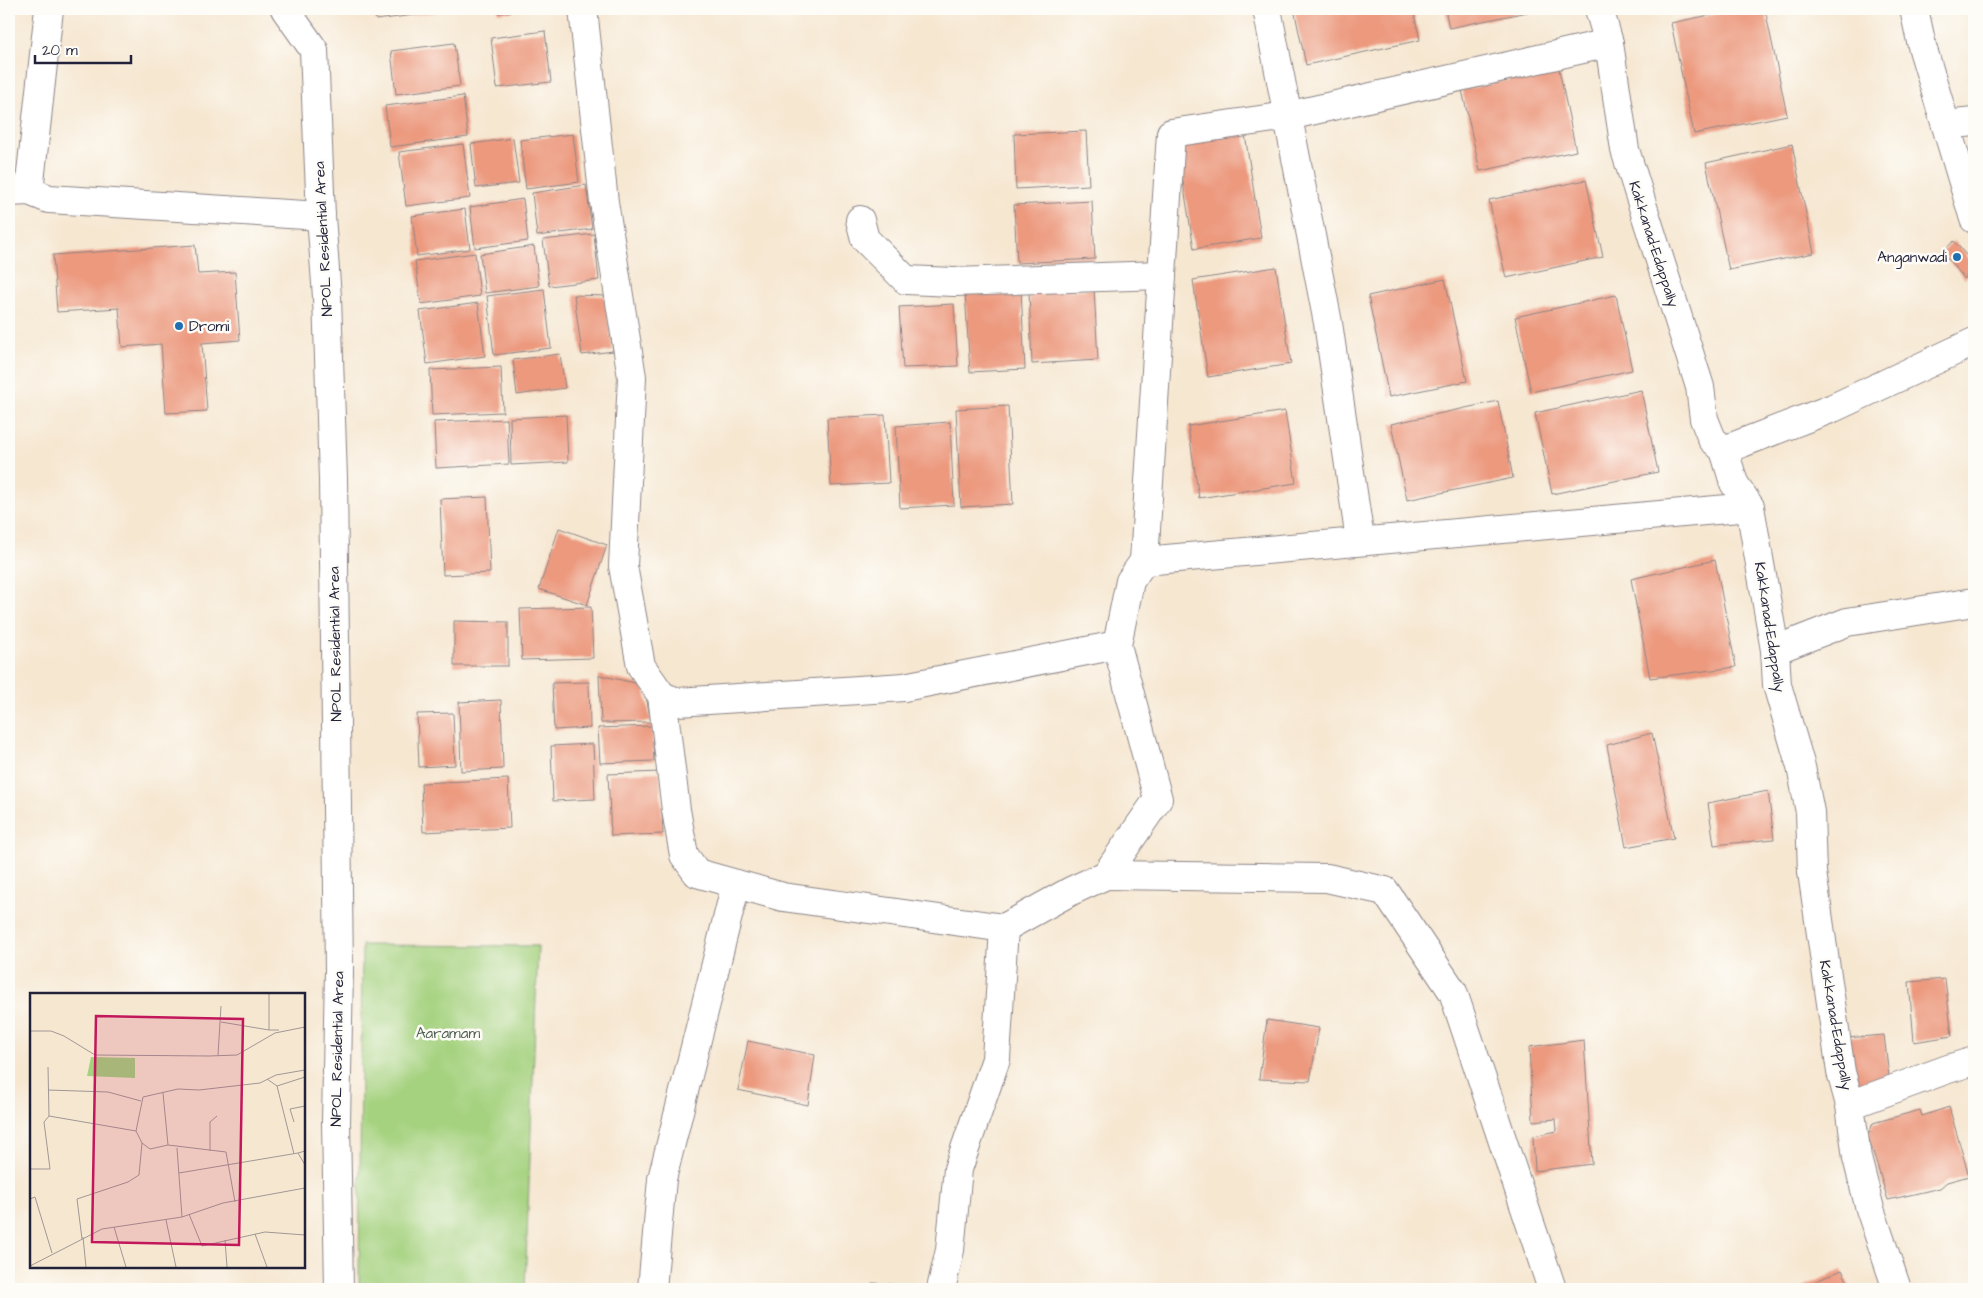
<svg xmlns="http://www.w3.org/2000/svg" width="1983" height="1298" font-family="'Architects Daughter',sans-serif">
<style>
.green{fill:#a5d27f;stroke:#647a5d}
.building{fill:#ec997e}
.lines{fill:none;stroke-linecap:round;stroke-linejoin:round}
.minor-casing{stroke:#8c8486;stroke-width:30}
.minor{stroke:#fff;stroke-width:28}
.poi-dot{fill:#1f6fb2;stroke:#fdfcf7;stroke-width:2}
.labels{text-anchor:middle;stroke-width:5;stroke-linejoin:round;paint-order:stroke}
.street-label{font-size:15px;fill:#22223b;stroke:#fdfcf7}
.poi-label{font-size:15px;fill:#22223b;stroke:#fdfcf7;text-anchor:end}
.park-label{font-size:15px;fill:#506053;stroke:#fdfcf7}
.inset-road{fill:none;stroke:#a19895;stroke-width:1}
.view{fill:#c2185b;fill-opacity:0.15;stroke:#c2185b;stroke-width:2.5}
.inset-edge{fill:none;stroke:#22223b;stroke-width:2.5}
</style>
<rect width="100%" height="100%" fill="#fdfcf7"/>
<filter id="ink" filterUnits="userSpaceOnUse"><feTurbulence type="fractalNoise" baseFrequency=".02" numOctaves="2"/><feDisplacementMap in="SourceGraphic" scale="10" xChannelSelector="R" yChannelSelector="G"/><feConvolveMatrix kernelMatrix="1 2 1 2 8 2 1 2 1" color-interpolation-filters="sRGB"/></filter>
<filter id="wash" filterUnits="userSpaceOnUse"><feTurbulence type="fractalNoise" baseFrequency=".0096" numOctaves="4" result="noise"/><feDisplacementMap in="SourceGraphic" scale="20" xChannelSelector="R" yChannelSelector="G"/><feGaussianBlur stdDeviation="1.12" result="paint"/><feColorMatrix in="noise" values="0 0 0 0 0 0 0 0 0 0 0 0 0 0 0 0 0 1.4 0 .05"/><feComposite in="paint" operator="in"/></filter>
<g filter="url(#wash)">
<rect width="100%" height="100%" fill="#f6e7d1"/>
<polygon class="green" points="362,945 538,946 525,1289 359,1289"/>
<g id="blocks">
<g class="building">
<polygon points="374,9 452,9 452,10 376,20"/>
<polygon points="498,9 521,9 522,10 498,13"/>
<polygon points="1294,9 1413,9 1420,40 1306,65"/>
<polygon points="1445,9 1536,9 1537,10 1449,28"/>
<polygon points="1739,9 1765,9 1787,115 1694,134 1671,23"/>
<polygon points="545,31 551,82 497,88 491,38"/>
<polygon points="454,43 460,86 396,94 391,51"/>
<polygon points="1559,69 1576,151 1480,171 1462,90"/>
<polygon points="463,96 468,137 390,147 385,106"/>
<polygon points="1244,128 1261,238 1194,249 1176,139"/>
<polygon points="1086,131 1089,185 1016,189 1014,134"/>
<polygon points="573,134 579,182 526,189 520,140"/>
<polygon points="513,138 519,183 476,188 471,144"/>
<polygon points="463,144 470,198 406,206 399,152"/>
<polygon points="1792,144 1814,253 1729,270 1706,163"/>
<polygon points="1586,180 1603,257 1506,278 1489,200"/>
<polygon points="586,185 592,229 537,236 532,193"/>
<polygon points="523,199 528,241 475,248 470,207"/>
<polygon points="1092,201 1095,259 1017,263 1014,205"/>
<polygon points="465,209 470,249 417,256 412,216"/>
<polygon points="594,234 599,280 549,286 543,240"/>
<polygon points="1954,241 1973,263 1965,279 1942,252"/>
<polygon points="195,245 198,274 235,272 240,340 202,343 207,411 166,413 161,344 122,347 119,308 57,312 53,255"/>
<polygon points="534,246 539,286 485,293 480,254"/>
<polygon points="475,253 480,296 421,304 415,261"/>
<polygon points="1276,267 1291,364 1208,377 1193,280"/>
<polygon points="1445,279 1467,381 1389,397 1368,296"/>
<polygon points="544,289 551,348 494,355 487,296"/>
<polygon points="1094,289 1098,360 1032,364 1029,292"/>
<polygon points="1021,290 1025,369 970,372 965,292"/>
<polygon points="574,295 605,296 613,351 582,355"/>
<polygon points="1616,295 1632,370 1531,392 1515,317"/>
<polygon points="478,303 485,356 427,364 420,311"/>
<polygon points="954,304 958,366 903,368 899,307"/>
<polygon points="560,354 565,388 517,395 513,360"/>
<polygon points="501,367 503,412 432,415 430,370"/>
<polygon points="1641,390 1658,472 1552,494 1535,413"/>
<polygon points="1498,401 1513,478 1407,500 1391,424"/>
<polygon points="1008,406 1013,504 961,507 956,409"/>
<polygon points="1285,411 1296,483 1199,498 1188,426"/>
<polygon points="566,415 568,462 511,465 510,418"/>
<polygon points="885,415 889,483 831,486 827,418"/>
<polygon points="507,419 509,464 436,468 434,422"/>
<polygon points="950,422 954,505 900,508 896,426"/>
<polygon points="487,497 490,573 443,575 440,499"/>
<polygon points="559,528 607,545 587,605 539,589"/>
<polygon points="1715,560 1736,667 1650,678 1631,579"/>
<polygon points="591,607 593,658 522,660 520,609"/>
<polygon points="454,621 508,622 508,666 454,666"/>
<polygon points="599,675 644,685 651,722 601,723"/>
<polygon points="589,682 590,728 554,730 552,683"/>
<polygon points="501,700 503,769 461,771 459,702"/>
<polygon points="453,713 455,765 419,767 417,714"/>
<polygon points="652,726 654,761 600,763 598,728"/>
<polygon points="1652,733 1674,838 1626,847 1607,745"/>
<polygon points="593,744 595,799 553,801 551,746"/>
<polygon points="660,772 663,834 611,836 608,774"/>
<polygon points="508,779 510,828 423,832 421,783"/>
<polygon points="1768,791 1774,839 1714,845 1708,803"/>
<polygon points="1945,979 1952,1036 1914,1042 1909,982"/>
<polygon points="1267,1020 1319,1028 1310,1081 1259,1079"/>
<polygon points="1884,1035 1890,1085 1857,1086 1846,1038"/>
<polygon points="1584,1040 1592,1164 1535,1171 1533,1136 1557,1131 1556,1119 1533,1121 1529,1047"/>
<polygon points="748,1041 815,1055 808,1105 738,1090"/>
<polygon points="1949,1107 1969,1176 1947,1182 1940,1188 1888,1200 1868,1136 1873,1123 1920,1110 1922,1116"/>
<polygon points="1842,1270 1851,1289 1798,1289"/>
<polygon points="872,1283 918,1286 918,1289 871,1289"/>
</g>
</g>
</g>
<g filter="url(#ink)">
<use href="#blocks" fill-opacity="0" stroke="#8c8486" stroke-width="1"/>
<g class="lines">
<g class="minor-casing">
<g id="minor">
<polyline points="285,9 314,50 321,216 327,297 333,479 339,971 336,1122 339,1289"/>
<polyline points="583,9 604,202 632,377 623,566 641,666 662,696 676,810 684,855 697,873 783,897 1004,928 1071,891 1106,875 1158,799 1117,645 1130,581 1144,561 1171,133 1288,116 1609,43"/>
<polyline points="1267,9 1328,323 1360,540"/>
<polyline points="1599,9 1609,43 1625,150 1700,387 1704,419 1712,439 1724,450 1734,483 1750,507 1775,650 1777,685 1801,767 1810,812 1812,872 1841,1072 1850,1105 1857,1158 1870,1209 1897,1289"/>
<polyline points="1914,9 1922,46 1974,219"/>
<polyline points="1946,125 1974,122"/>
<polyline points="29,191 49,9"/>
<polyline points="9,192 29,191 49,199 321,216"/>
<polyline points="860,220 865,239 906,280 954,282 1162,275"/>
<polyline points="1724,450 1833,408 1974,342"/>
<polyline points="1144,561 1750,507"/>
<polyline points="1775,650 1847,622 1974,602"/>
<polyline points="662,696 678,702 904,687 1117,645"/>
<polyline points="1106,875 1327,878 1385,891 1453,992 1552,1289"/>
<polyline points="1850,1105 1948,1069 1974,1061"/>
<polyline points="652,1289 662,1179 736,884"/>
<polyline points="941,1289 950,1250 958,1169 996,1059 1004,928"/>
</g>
</g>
<use href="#minor" class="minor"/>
</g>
</g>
<g class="poi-dot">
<circle cx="1957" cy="257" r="5"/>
<circle cx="179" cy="326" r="5"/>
</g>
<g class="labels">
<g class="street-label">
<text transform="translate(323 239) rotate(-93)" y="5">NPOL Residential Area</text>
<text transform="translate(1654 244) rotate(72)" y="5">Kakkanad-Edappally</text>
<text transform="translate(1770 627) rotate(81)" y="5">Kakkanad-Edappally</text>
<text transform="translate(335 644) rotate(-91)" y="5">NPOL Residential Area</text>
<text transform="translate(1836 1025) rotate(80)" y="5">Kakkanad-Edappally</text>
<text transform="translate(337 1049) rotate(-89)" y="5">NPOL Residential Area</text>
</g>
<g class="poi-label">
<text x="1947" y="262">Anganwadi</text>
<text x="189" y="331" text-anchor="start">Dromi</text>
</g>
<g class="park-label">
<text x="448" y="1038">Aaramam</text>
</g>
</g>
<g transform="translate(30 993)">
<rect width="275" height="275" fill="#f6e7d1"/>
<path d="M61 64 105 65V85L57 83Z" fill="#a5d27f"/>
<path class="inset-road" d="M239 1V37H249M191 29 239 37M0 38H21L34 43 65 62 179 63 207 62 245 40 275 34M188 62 191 13M18 74 19 123M237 86 247 93 264 161M247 93 275 84M18 97 78 99 111 108M133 100 138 152M19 123 106 138M264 129 260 116 275 113M147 155 152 224M180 158V129L187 123M275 158 268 160 275 172M0 176H20L14 129 19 123M149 180 268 160M0 206 5 204 22 260M205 209 196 159 138 152 120 156 112 150 106 138 113 104 148 96 169 97 230 90 246 82 275 77M159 221 172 253 235 239 275 242M136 227 146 274M84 234 96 274M225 241 237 274M53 244 56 274M52 246 47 206 98 189 109 182 112 150M195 247 197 274M0 273 72 236 152 224 193 210 275 195"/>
<path class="view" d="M66 23 213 26 209 252 62 249Z"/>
<rect width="275" height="275" class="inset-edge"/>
</g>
<rect width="1983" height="1298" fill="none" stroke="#fdfcf7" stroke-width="30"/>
<path d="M35 55v8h96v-8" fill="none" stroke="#22223b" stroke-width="2.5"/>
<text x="42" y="55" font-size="15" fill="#22223b" stroke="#fdfcf7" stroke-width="4" paint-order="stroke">20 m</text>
</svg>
